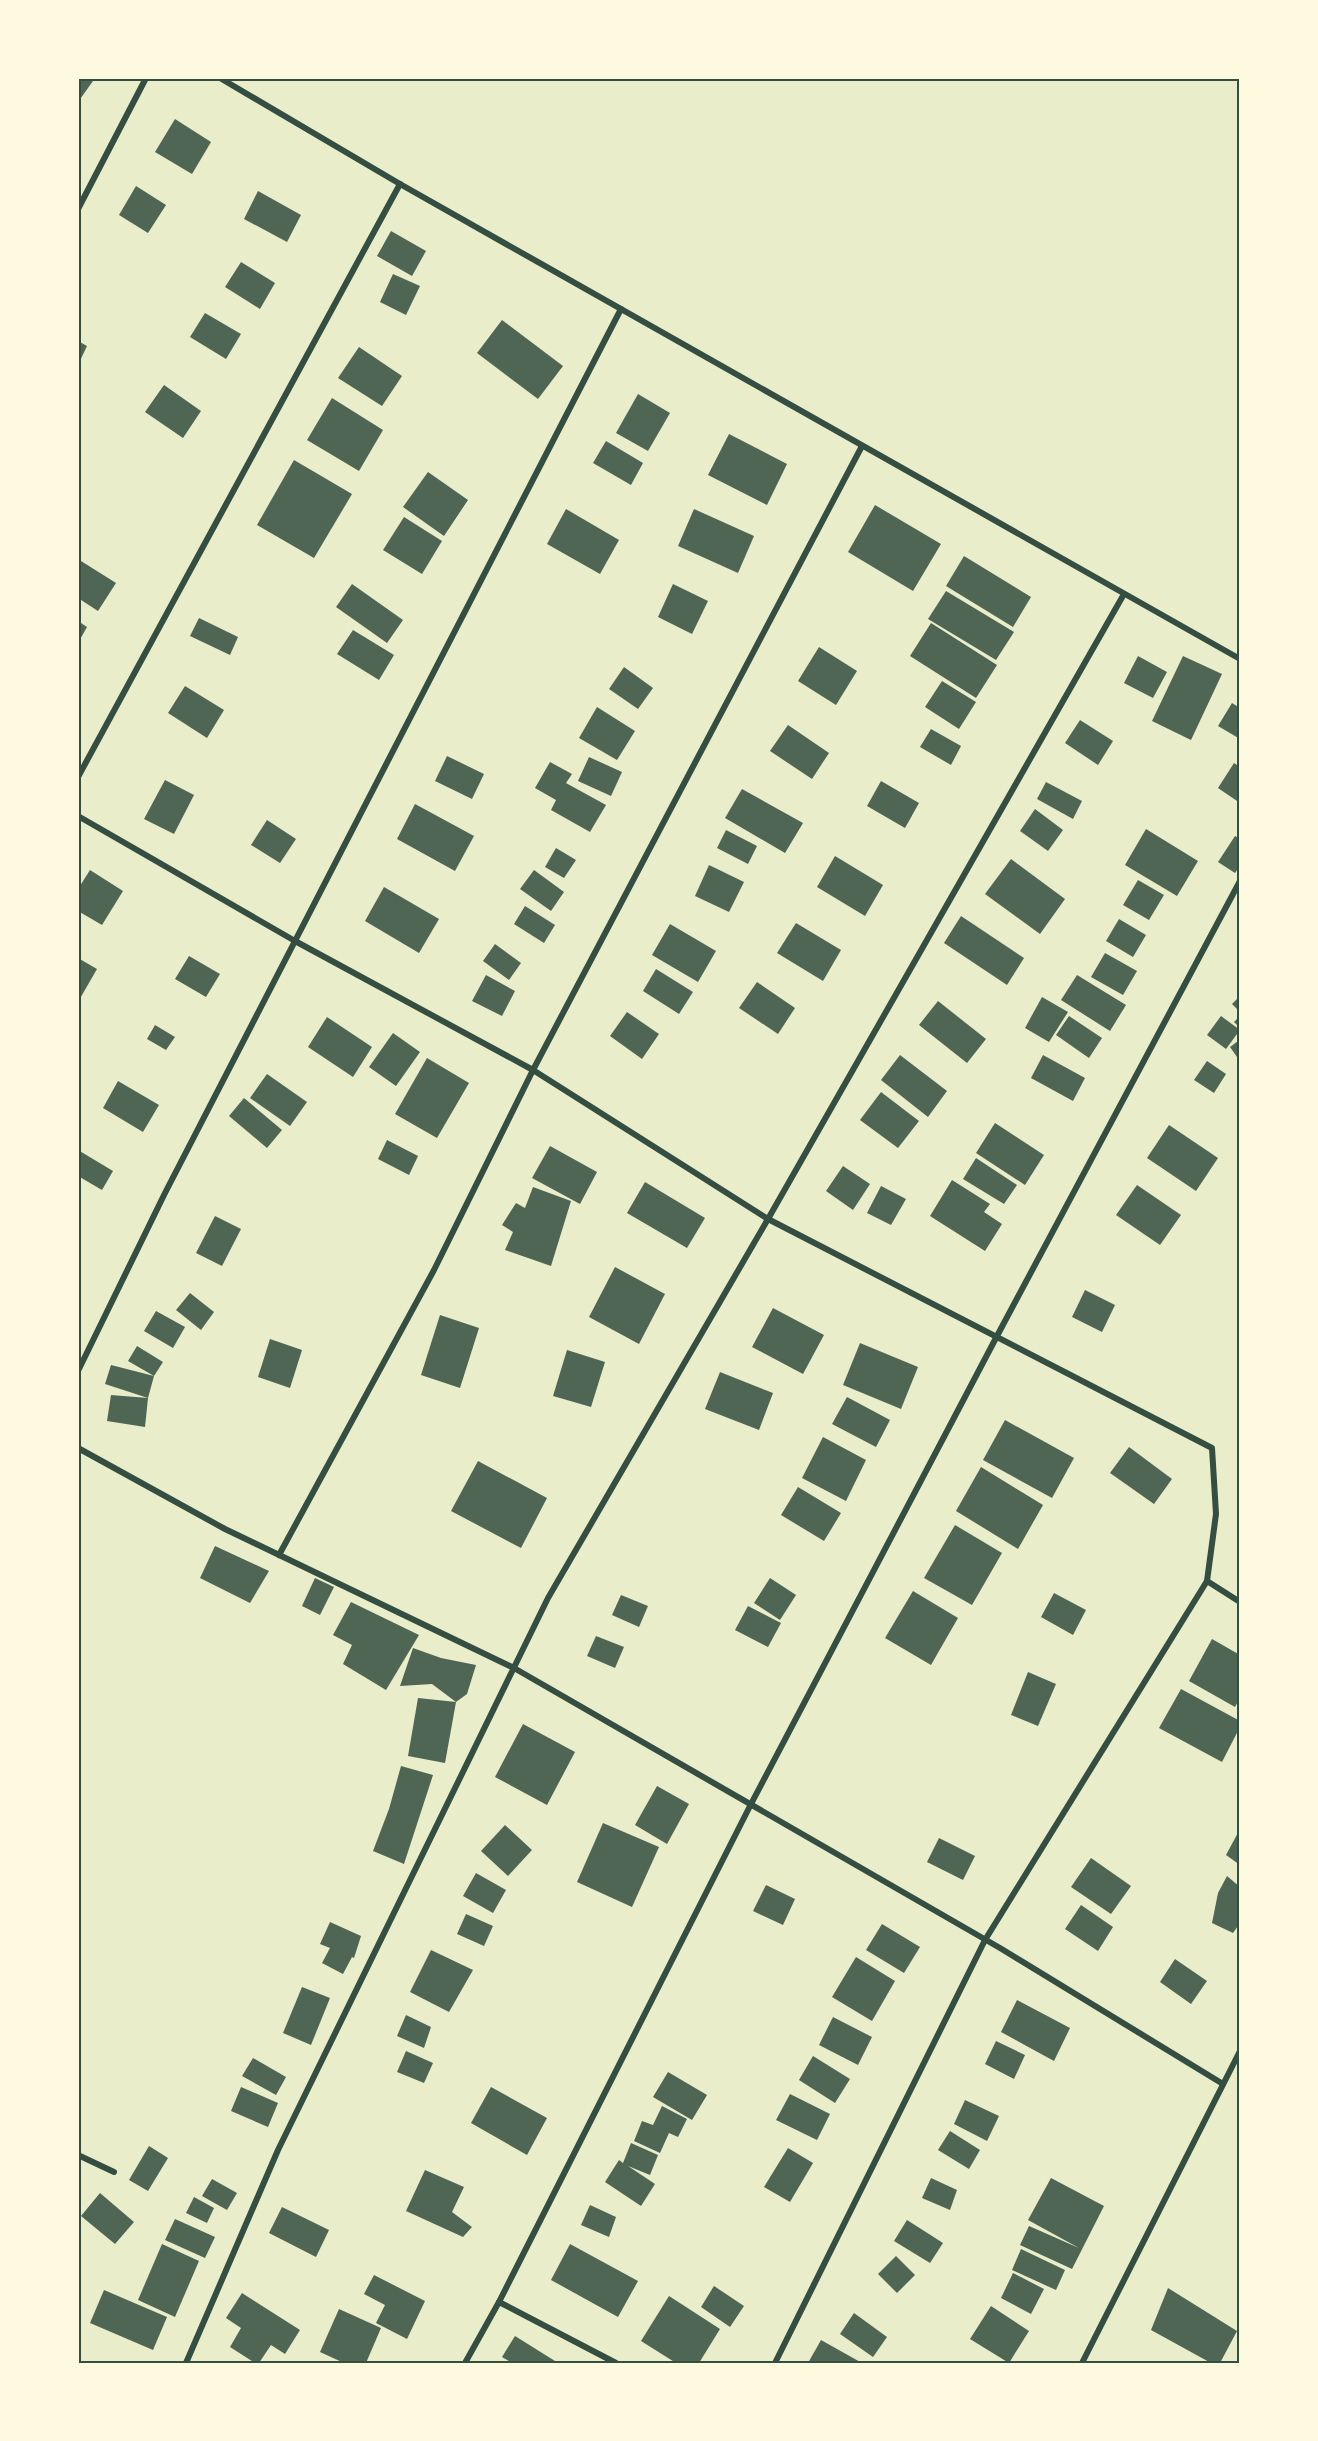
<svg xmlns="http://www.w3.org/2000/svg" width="1318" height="2441" font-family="'PT Sans',sans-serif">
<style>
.building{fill:#4f6655}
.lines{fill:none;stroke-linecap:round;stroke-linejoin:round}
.minor{stroke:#344e41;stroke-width:6}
.neatline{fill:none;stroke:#344e41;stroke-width:2}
</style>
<rect width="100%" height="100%" fill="#e9edc9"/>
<g class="building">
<polygon points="78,78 89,78 93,81 78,102"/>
<polygon points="175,119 211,142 192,174 155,152"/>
<polygon points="136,186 166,205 148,233 119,215"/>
<polygon points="258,191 301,215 287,242 244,219"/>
<polygon points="391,231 426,251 412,276 377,256"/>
<polygon points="241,262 275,283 260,309 225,287"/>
<polygon points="393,274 420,286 406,315 380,302"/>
<polygon points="205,313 241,334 226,359 190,337"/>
<polygon points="502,320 563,366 538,399 477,353"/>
<polygon points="78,341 87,346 78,365"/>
<polygon points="359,347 402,376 382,406 338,378"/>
<polygon points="164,385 201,411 183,438 145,412"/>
<polygon points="638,394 670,413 648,451 616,433"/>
<polygon points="332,398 383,430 359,471 307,440"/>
<polygon points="729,434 787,464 767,505 708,475"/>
<polygon points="606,441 643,463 631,485 593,463"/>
<polygon points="294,460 352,494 314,558 257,525"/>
<polygon points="428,472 468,500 444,536 403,507"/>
<polygon points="875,505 941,544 913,591 848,552"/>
<polygon points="566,509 619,540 600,574 547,544"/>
<polygon points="694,509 754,536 738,573 678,546"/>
<polygon points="404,517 442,541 422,574 383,550"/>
<polygon points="964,556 1031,597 1013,627 946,586"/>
<polygon points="81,561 116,583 98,611 78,598 78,566"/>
<polygon points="352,584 403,620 387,643 336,607"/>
<polygon points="673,584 708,601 692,634 658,617"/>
<polygon points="946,591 1014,632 996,660 928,619"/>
<polygon points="199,618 238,637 230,655 190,636"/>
<polygon points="78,621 87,627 78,643"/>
<polygon points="931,623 997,665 976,698 910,656"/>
<polygon points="353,630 394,655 379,680 337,654"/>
<polygon points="819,647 857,671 836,705 798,681"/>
<polygon points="1138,656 1167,672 1153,698 1124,683"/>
<polygon points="1183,656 1222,674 1191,740 1152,721"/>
<polygon points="624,667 653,688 638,709 609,689"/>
<polygon points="942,681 976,702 959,729 925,707"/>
<polygon points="185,686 224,710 207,738 168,713"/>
<polygon points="1232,703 1240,708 1240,739 1218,726"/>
<polygon points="597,707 635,731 617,760 579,738"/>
<polygon points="1080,720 1113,741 1098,765 1065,743"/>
<polygon points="788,725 829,753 812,779 770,751"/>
<polygon points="931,729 961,746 951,765 920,747"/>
<polygon points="447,756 484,774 472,799 435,781"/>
<polygon points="589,757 622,772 611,796 578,781"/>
<polygon points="550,762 572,774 566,783 606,805 590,832 551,810 556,800 535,788"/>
<polygon points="1234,763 1240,767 1240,803 1218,788"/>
<polygon points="165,780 194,795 174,834 144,819"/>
<polygon points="881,781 919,803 905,828 867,806"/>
<polygon points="1046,782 1082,801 1073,819 1037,799"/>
<polygon points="742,789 803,823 785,853 725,818"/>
<polygon points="415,804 474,836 455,871 397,839"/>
<polygon points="1035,809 1063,830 1048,851 1020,831"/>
<polygon points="267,820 296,839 280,863 251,845"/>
<polygon points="1146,829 1198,861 1177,896 1125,865"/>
<polygon points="726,830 757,846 748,864 717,848"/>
<polygon points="1235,836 1240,839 1240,866 1235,873 1218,862"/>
<polygon points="556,848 576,860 564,878 545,867"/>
<polygon points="835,856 883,885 865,916 817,887"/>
<polygon points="1011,859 1065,899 1040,934 985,894"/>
<polygon points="709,865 744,882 729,912 695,896"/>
<polygon points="90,870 123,891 102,925 78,911 78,889"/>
<polygon points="534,870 564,892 551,911 520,889"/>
<polygon points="1138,880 1164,895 1149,920 1123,905"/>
<polygon points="384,887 439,919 419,953 365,921"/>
<polygon points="525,906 555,925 544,943 514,924"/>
<polygon points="961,916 1024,958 1007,985 944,943"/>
<polygon points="1119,919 1146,935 1133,957 1106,941"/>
<polygon points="796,923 841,950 823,981 777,953"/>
<polygon points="670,924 716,951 698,982 652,955"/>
<polygon points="495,944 521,963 509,980 483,961"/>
<polygon points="1105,953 1137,971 1123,995 1091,977"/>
<polygon points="189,956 220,974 206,997 175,979"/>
<polygon points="78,958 97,969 78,1002"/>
<polygon points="656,969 693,992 679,1014 643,991"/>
<polygon points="486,975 515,991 502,1016 472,1001"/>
<polygon points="1077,975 1126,1005 1110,1031 1061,1000"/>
<polygon points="757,982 795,1008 778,1034 739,1008"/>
<polygon points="1240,996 1240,1012 1232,1004"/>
<polygon points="1042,997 1068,1012 1049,1042 1025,1028"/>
<polygon points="938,1001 986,1039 967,1063 919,1025"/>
<polygon points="627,1012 659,1034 642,1059 610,1036"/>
<polygon points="1069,1016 1102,1038 1089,1058 1056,1035"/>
<polygon points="1221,1016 1240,1030 1226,1049 1207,1035"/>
<polygon points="1240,1016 1240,1028 1234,1022"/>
<polygon points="327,1017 372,1047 353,1077 308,1047"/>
<polygon points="155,1025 175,1037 166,1050 147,1039"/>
<polygon points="393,1033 420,1052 396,1086 369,1067"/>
<polygon points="1238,1041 1240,1055 1237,1057 1230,1047"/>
<polygon points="900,1055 947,1091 928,1117 881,1080"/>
<polygon points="1043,1055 1085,1078 1073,1101 1031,1078"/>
<polygon points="427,1058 469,1083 437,1138 395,1114"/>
<polygon points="1207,1061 1226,1074 1214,1093 1194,1080"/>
<polygon points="267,1074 307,1102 290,1126 250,1098"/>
<polygon points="118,1081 159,1105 143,1132 103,1108"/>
<polygon points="881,1092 919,1121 898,1148 860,1120"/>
<polygon points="244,1098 282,1130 267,1148 229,1116"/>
<polygon points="995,1123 1044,1155 1025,1185 976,1153"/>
<polygon points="1169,1125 1218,1158 1196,1191 1147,1158"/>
<polygon points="387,1140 418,1156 409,1175 378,1159"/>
<polygon points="550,1146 597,1172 580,1204 532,1178"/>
<polygon points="78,1150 113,1171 102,1190 78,1176"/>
<polygon points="976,1158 1017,1185 1004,1204 963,1179"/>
<polygon points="843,1166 870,1184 853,1210 826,1191"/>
<polygon points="952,1180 990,1204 984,1212 1002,1224 985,1251 930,1216"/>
<polygon points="645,1182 705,1218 687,1248 627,1213"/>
<polygon points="1137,1185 1181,1215 1160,1245 1116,1215"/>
<polygon points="881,1186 906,1199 891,1225 867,1213"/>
<polygon points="533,1187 571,1201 551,1266 505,1250 513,1232 502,1225 516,1203 525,1208"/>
<polygon points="215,1216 241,1229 222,1266 196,1253"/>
<polygon points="615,1267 665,1294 639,1344 589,1317"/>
<polygon points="1085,1290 1115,1305 1102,1332 1072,1317"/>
<polygon points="190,1293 214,1312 201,1330 176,1310"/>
<polygon points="773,1308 824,1335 803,1374 752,1347"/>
<polygon points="156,1311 185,1327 173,1348 144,1331"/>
<polygon points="440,1315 479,1328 460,1388 421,1375"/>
<polygon points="270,1339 302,1350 290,1388 258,1377"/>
<polygon points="860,1343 918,1367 901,1409 843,1385"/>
<polygon points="137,1346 163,1362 154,1376 148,1398 145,1427 107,1421 111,1395 148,1398 105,1384 111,1365 154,1376 128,1361"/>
<polygon points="567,1350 605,1362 591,1407 553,1396"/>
<polygon points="720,1372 773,1393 759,1430 705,1409"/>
<polygon points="847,1397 890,1420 876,1447 832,1424"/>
<polygon points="1005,1420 1074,1458 1052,1498 983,1460"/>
<polygon points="823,1437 866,1460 846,1501 802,1478"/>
<polygon points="1129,1447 1172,1479 1154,1504 1110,1473"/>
<polygon points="478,1461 547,1498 521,1548 451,1511"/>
<polygon points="981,1467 1043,1505 1018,1549 956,1511"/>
<polygon points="798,1487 841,1513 824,1541 781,1515"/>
<polygon points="955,1525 1002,1553 972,1605 924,1578"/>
<polygon points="215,1546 269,1571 250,1603 200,1578"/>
<polygon points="315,1578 334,1587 320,1615 302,1606"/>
<polygon points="770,1578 796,1595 780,1620 754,1603"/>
<polygon points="913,1591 958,1618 931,1665 885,1638"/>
<polygon points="1054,1593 1086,1610 1073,1635 1041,1617"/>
<polygon points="621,1595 648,1606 639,1627 612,1615"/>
<polygon points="351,1602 419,1635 386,1690 343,1664 352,1645 333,1635"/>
<polygon points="748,1606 781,1623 768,1647 735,1630"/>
<polygon points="596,1636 624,1647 615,1668 587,1656"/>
<polygon points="1212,1639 1240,1655 1240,1698 1235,1707 1189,1681"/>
<polygon points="413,1648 441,1658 476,1665 467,1694 456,1702 432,1684 400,1686"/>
<polygon points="1028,1672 1056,1684 1038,1726 1011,1715"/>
<polygon points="1181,1689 1240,1721 1240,1727 1222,1762 1159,1728"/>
<polygon points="418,1698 456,1702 445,1763 408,1756"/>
<polygon points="523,1724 575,1752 547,1805 495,1777"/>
<polygon points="401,1766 433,1775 404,1864 373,1851 389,1809"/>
<polygon points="657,1786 689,1804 667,1844 635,1825"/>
<polygon points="603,1823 659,1847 632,1907 577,1882"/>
<polygon points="505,1825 532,1850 508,1876 481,1851"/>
<polygon points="1240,1829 1240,1865 1226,1855"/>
<polygon points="939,1838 975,1856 963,1880 927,1862"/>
<polygon points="1091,1858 1131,1886 1111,1914 1071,1887"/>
<polygon points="476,1873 506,1890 493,1913 463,1896"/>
<polygon points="1227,1876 1240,1887 1240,1923 1233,1933 1212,1923 1218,1893"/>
<polygon points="766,1885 795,1899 783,1925 753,1911"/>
<polygon points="1081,1905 1113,1927 1098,1951 1065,1929"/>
<polygon points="466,1914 493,1926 484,1946 457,1934"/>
<polygon points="330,1922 361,1936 354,1958 352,1957 343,1974 322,1963 330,1948 320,1944"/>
<polygon points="882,1924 920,1947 904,1973 866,1950"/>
<polygon points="431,1950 473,1970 449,2012 410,1992"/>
<polygon points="856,1957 895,1981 872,2021 832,1997"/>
<polygon points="1175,1959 1207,1981 1191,2004 1160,1982"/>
<polygon points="302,1987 330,1998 311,2045 283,2033"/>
<polygon points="1017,2000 1070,2028 1054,2061 1001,2032"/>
<polygon points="406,2015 431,2027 424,2048 397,2036"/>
<polygon points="833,2017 872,2037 858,2065 819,2045"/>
<polygon points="996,2041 1025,2055 1014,2079 985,2064"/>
<polygon points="406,2051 433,2063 424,2083 397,2072"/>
<polygon points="813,2056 850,2079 835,2103 799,2080"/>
<polygon points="253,2058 286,2077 276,2095 242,2076"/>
<polygon points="668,2072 707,2095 692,2120 653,2097"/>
<polygon points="241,2087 278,2103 268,2127 231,2111"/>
<polygon points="491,2087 547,2118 527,2155 471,2123"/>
<polygon points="790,2094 830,2114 817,2140 776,2120"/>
<polygon points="965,2100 999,2116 987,2141 954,2124"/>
<polygon points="662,2106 687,2119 678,2137 669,2133 660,2153 634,2141 642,2121 653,2125"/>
<polygon points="950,2131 980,2150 969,2169 938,2150"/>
<polygon points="631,2143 658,2155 650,2175 628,2166 655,2184 641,2206 605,2182 619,2160 623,2163"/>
<polygon points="149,2146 168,2158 148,2191 129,2180"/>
<polygon points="788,2148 813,2163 790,2202 764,2187"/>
<polygon points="425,2170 464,2187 452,2212 472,2227 463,2237 406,2211"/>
<polygon points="931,2178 957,2190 950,2210 922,2198"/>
<polygon points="1051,2178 1104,2206 1072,2269 1020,2245 1029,2226 1079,2248 1028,2220"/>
<polygon points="212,2179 237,2193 227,2210 202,2196"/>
<polygon points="100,2193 134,2222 115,2244 81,2216"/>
<polygon points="194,2197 214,2208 207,2223 186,2213"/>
<polygon points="590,2205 616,2217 609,2237 581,2225"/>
<polygon points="282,2207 329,2230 316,2257 269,2233"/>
<polygon points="175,2219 215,2237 205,2258 165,2240"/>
<polygon points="907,2220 943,2243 930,2263 894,2241"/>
<polygon points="162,2244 199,2261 175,2317 138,2300"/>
<polygon points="570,2244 638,2281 618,2317 551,2280"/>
<polygon points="1021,2249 1065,2270 1056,2290 1012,2270"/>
<polygon points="896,2256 915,2275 897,2293 878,2274"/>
<polygon points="1013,2273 1044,2289 1031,2314 1001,2298"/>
<polygon points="374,2275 425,2301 407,2339 376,2323 385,2305 364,2294"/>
<polygon points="714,2286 744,2306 730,2327 701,2307"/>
<polygon points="1168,2288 1237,2331 1220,2363 1211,2363 1151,2330"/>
<polygon points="104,2290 167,2317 153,2350 90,2323"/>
<polygon points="242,2293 300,2330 285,2354 271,2345 259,2363 255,2363 230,2347 241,2328 226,2318"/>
<polygon points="669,2296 720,2329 699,2363 676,2363 641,2341"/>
<polygon points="991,2306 1029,2331 1009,2363 970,2339"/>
<polygon points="339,2309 381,2328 366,2363 344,2363 320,2352"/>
<polygon points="854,2313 887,2337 873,2357 840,2334"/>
<polygon points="515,2336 555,2361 554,2363 512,2363 502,2357"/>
<polygon points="821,2340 862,2363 808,2363"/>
</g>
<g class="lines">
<g class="minor">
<polyline points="220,78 400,184 1240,659"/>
<polyline points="78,209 146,78"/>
<polyline points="78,777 400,184"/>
<polyline points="78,816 295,941 533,1070 768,1219 1212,1448 1216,1514 1207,1581 985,1940 775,2363"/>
<polyline points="78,1371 165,1193 621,309"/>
<polyline points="78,1448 225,1529 514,1668 1000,1948 1223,2084"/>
<polyline points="279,1555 434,1270 533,1070 862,446"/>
<polyline points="1207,1581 1240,1602"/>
<polyline points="78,2155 114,2172"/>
<polyline points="499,2302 616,2363"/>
<polyline points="186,2363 278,2150 548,1598 768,1219 1124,594"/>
<polyline points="465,2363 499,2302 750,1806 997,1336 1240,881"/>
<polyline points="1082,2363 1240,2051"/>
</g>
</g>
<rect width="1318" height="2441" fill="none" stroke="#fefae0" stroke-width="159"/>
<rect x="80" y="80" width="1158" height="2282" class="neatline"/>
</svg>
